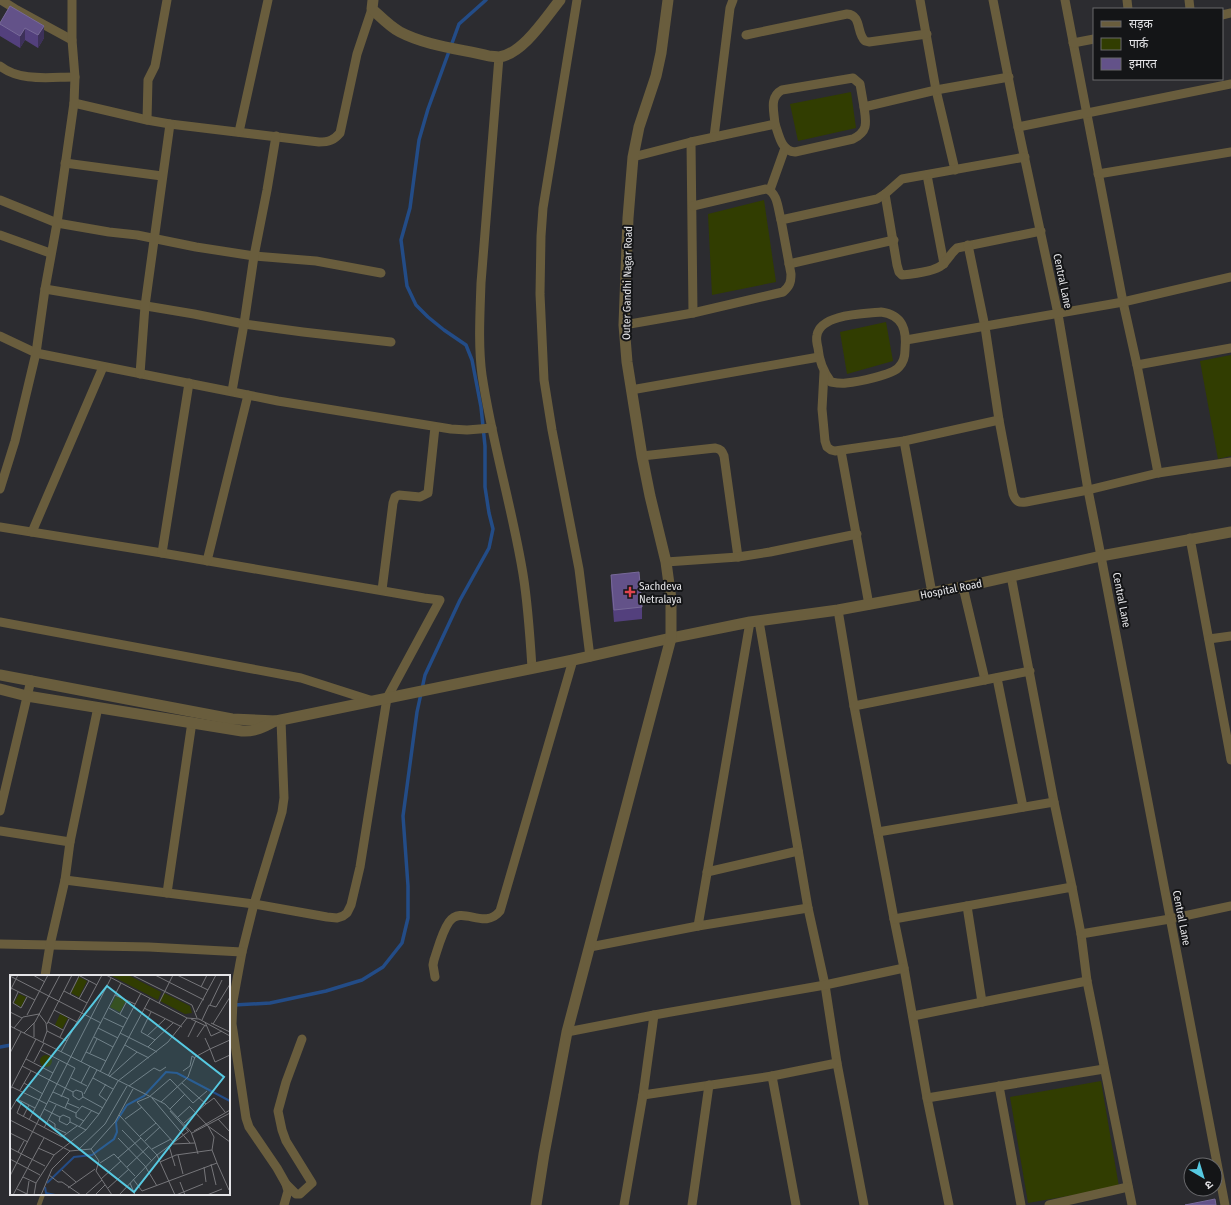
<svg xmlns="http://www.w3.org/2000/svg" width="1231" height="1205" font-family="'Fira Sans Condensed','Noto Sans Devanagari',sans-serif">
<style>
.green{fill:#313d01}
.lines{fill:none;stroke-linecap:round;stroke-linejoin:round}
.stream{stroke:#234c87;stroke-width:3.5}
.service{stroke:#695d3d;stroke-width:4.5}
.minor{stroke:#695d3d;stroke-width:9}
.tertiary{stroke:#695d3d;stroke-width:11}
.wall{fill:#53407d}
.shaded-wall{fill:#3d3159}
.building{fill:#635289;stroke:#776998}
.health-dot{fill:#e0444e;stroke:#141517;stroke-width:1.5}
.labels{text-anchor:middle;stroke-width:4;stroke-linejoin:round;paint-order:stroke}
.street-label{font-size:11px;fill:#e5e5e8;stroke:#141517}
.poi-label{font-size:11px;fill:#e5e5e8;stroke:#141517;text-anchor:start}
.inset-river{fill:none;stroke:#234c87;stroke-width:2}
.inset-road{fill:none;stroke:#76767a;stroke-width:1}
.view{fill:#56c9e1;fill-opacity:0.15;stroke:#56c9e1;stroke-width:2}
.inset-edge{fill:none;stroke:#e5e5e8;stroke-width:2}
</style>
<rect width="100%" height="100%" fill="#2c2c30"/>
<g class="green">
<polygon points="851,92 856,128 798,141 790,104"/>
<polygon points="764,200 776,282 712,295 708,214"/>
<polygon points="886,322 893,361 847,374 840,332"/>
<polygon points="1231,355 1231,456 1218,459 1200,361"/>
<polygon points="1101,1081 1119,1187 1028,1203 1010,1097"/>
</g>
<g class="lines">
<g class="stream">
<polyline points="234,1005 270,1003 326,991 362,980 383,967 402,943 408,918 408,886 403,816 417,712 425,675 460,600 489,548 493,529 489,513 485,487 485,446 481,407 472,360 466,345 444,330 428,317 416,305 407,286 401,240 410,208 419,140 428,109 459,24 486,0"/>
<polyline points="0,1047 11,1045"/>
</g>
<polyline class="service" points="39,1205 43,1194"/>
<g class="minor">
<polyline points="1,0 17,10 72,40"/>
<polyline points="577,0 543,208 541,236 540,294 544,380 552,430 579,569 590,657"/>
<polyline points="920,0 936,90 955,170"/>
<polyline points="993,0 1018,127 1058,314 1088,490 1101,556 1225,1205"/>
<polyline points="1065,0 1123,302 1137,365 1158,473"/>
<polyline points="1127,0 1128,9"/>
<polyline points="1189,0 1190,9"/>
<polyline points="1222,15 1231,13"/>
<path d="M746 35 847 14C862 15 856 33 865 41L869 42 927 34"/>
<polyline points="1073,43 1094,39"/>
<path d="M499 57 481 283C480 313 478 345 482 375 492 442 512 507 523 574 528 605 530 636 532 668"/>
<path d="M0 66C20 82 50 77 75 77"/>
<path d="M74 103 147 120 170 124 319 142C329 142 334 140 340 133L357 54 372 9"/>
<polyline points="147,120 148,80 155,66 167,0"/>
<path d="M775 124C779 135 781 151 795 152L853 139C869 131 866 122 864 107"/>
<polyline points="1018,127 1231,84"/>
<polyline points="239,132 268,0"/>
<polyline points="714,137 730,8 733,0"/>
<polyline points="691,142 693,313"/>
<path d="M633 157 691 142 775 124C774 111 769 97 782 90L853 78 860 84 864 107 936 90 1009 77"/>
<polyline points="65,163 162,176"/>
<polyline points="1098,174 1231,152"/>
<polyline points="927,175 944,264"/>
<polyline points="770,190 785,148"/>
<path d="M885 194 897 265 899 272 902 275C913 274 934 272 942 265 948 260 951 253 957 248L1041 231"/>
<polyline points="0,200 57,223 109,232 137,235 196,247 254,256 316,261 381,273"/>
<path d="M693 206 766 189C778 192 778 210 781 220"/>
<polyline points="0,235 50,253"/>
<path d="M968 245 985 327 999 420 1013 494C1016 502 1019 503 1026 502L1088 490 1158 473 1231 462"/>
<polyline points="789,264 894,240"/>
<polyline points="45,289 194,314 244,324 303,332 391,342"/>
<path d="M881 312C903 315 907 330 905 350 905 356 903 363 899 367 893 375 857 382 846 383 841 384 836 383 831 382 823 371 819 361 818 348 817 344 816 339 817 335 821 314 863 314 881 312Z"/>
<path d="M624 325 693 313 783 292C790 286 791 282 791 274L781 220 877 199 885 194 902 179 1025 157"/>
<polyline points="0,336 36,353 278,401 451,429 467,430 492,428"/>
<polyline points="906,340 1123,302 1231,277"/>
<polyline points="1137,365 1231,348"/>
<polyline points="824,372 822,409 825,441 827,447 831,450 835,451 904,441 999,420"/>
<polyline points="140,374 145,306 170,124"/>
<polyline points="631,390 819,357"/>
<polyline points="232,391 244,324 254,256 267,190 276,136"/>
<polyline points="904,441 932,593"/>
<polyline points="841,451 869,605"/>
<path d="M642 456 715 448C721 449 722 451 724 456L738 557"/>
<polyline points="0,489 15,441 36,353 45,289 57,223 74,103 75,77 72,40 72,0"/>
<polyline points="0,527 162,553 424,598 440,600 387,698 360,867 351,905 347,913 343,916 337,918 327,917 254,904 65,880"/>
<polyline points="32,532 103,367"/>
<polyline points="1190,538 1231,760"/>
<polyline points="162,553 189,383"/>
<polyline points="207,561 248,395"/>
<polyline points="666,562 738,557 770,552 857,534"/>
<polyline points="1011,576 1054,802 1072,887"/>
<polyline points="963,587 985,680"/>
<polyline points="382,590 393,503 395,497 399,495 420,497 428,493 435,427"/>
<polyline points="838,610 854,706 894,919 904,968 927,1098 949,1205"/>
<polyline points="759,621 808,908 825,985 837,1063 864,1205"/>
<polyline points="0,622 301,678 373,701"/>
<polyline points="750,622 698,926 808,908"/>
<polyline points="1209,639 1231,636"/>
<polyline points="997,678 1023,807"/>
<polyline points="854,706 1030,671"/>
<polyline points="281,720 284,798 282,812 254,904 242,952 233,1001 232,1024 246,1118 249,1127 277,1168 286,1184 288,1191 284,1205"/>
<polyline points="0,811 31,680"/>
<polyline points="0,831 70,842"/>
<polyline points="878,832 1054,802"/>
<polyline points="707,872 798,851"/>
<polyline points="167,893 192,722"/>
<polyline points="967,906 982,1002"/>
<polyline points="894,919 1072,887 1081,934 1087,981 1132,1205"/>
<polyline points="1081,934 1170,919 1231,906"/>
<polyline points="0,944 149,947 242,952"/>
<polyline points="590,947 698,926"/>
<polyline points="45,976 50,945 65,880 70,842 98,707"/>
<path d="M435 977 433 965 434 960C438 948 442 932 449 922 462 904 484 931 500 911L573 660"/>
<polyline points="654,1015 825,985 904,968"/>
<polyline points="913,1016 1087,981"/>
<polyline points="567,1032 654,1015 643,1095 772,1076 796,1205"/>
<polyline points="772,1076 837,1063"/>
<polyline points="999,1086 1021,1205"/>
<polyline points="927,1098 1104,1069"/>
<polyline points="286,1184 296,1194 300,1194 312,1183 286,1141 282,1130 278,1111 286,1082 302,1039"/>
<polyline points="624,1205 643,1095"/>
<polyline points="692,1205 709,1085"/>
<polyline points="1049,1205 1128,1187"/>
</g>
<g class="tertiary">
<path d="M373 0 372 9C381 17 389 26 400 32 427 46 460 49 489 56 492 56 496 57 499 57 523 54 546 17 560 0"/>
<polyline points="0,675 232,719 276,721 573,660 671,638 750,622 838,610 963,587 1101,556 1231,532"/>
<path d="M0 689 27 696 242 731C255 732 264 727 275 721"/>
<polyline points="536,1205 544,1154 567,1032 671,638 671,599 666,562 650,496 642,456 627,362 624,325 628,218 633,157 639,127 656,76 661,53 668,0"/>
</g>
</g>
<g class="wall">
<polygon points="10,6 44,38 38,48 25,40 20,48 0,36 0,23"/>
<polygon points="611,575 642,607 642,619 614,622 611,587"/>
</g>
<g class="shaded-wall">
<polygon points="44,26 44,38 38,48 38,35"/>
<polygon points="25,28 25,40 20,48 20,36"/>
</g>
<g class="building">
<polygon points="10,6 44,26 38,35 25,28 20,36 0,24 0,23"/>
<polygon points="639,572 642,607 614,610 611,575"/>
<polygon points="1215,1199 1216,1205 1185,1205"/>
</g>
<path class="health-dot" d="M628 586h4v4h4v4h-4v4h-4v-4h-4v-4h4z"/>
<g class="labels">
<g class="street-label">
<text transform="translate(1063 281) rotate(78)" y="4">Central Lane</text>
<text transform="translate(627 283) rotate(-89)" y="4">Outer Gandhi Nagar Road</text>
<text transform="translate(951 589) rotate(-11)" y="4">Hospital Road</text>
<text transform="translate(1122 600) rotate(79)" y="4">Central Lane</text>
<text transform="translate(1182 918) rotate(79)" y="4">Central Lane</text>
</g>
<g class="poi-label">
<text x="639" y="590">Sachdeva<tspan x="639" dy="13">Netralaya</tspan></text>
</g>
</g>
<g transform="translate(10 975)">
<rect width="220" height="220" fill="#2c2c30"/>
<path d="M100 0H118L151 17 148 25ZM69 2 77 6 69 22 61 18ZM154 18 180 31 182 38 175 39 150 26ZM9 19 16 22 11 32 4 28ZM106 21 116 26 110 37 100 32ZM50 39 58 43 52 54 45 50ZM30 86a6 6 0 1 1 12 0a6 6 0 1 1-12 0Z" fill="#313d01"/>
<path class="inset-river" d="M37 208 64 182 82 180 104 164 107 157 106 147 117 130 134 121 156 97 167 98 220 126M35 212 36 218 45 220"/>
<path class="inset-road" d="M23 0 35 7M96 0 177 43 189 44 220 61M122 0 182 30 187 43M145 0 194 25M167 0 198 15M0 1 91 48M70 1 87 10M191 12 197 0M1 13 25 25M0 16 8 0M54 16 77 28M8 17 3 28 11 33 17 22M60 19 69 1M105 20 125 29M69 24 79 6M149 28 163 0M200 30 212 5M99 33 118 44M134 33 172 52M44 35 67 47M0 37 12 43M141 37 131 57 145 65 138 72 147 77M186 37 206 0M110 39 117 26M17 40 38 0M94 43 113 52M181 44 196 51M192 45 199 30 206 32 220 9M38 47 53 55M195 47 201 61 212 56M201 48 220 57M37 49 62 0M203 49 220 22M0 51 155 129 181 157 185 168M4 53 13 42 29 39 36 48 37 56 33 67M37 56 57 66M14 58 25 47 50 0M110 58 138 72M137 61 155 44M24 62V48M50 62 59 44M84 62 103 72M178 62 186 46M187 62 195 50M108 63 88 53 111 8M145 65 163 48M220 65 200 74 205 87 220 80M30 75 65 93 51 122M51 77 92 0M76 77 96 86M127 77 139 83M0 78 11 57M80 78 87 64M16 84 43 98M24 87 34 68M71 87 88 53M12 91 63 117 66 115 72 117 73 122 93 133M173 96 180 91 182 81 185 83M90 97 131 18M98 101 140 23M99 102 127 77 115 70M61 103 77 111M83 103 103 114M14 108 33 119M71 108 80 91M172 108 196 129 174 148M96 109 89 120 97 126M119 111 144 93 150 96 156 92M2 112 37 129M0 115 26 64M10 115 21 96M43 117 59 124 55 133M63 117V121L69 125 73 122M74 119 87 95M142 123 180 168M12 126 7 138 52 162 67 151M39 126 66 138 72 131 89 139M151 127 178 102 185 82 200 74 195 63M57 128 69 133M183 128 197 116M196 129 204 123 215 137M180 132 198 151 220 167M34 134 50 142 49 146 57 150 60 147 76 155M160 134 175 119M0 136 7 124 25 133M160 136 178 156M66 138V142L74 146M109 140 147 180 165 220M13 142 19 130M50 142 53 140 60 143V147M168 142 180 131M115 144 132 132M208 144 220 157M0 145 60 176 81 174 89 186 86 196 102 220M19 145 49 86M39 145 45 149V153L56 158M198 151 204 162 202 175 207 188 219 215M69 152 82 135M34 153 46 130M112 155 142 186M184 156 220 135M0 158 18 167M182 158 220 138M130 161 146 148M108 163 135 191 147 211M135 166 150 152M164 168 127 127 139 122 160 104 183 128M163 169 185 168 188 179M159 171 165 191M0 173 35 191M28 173 44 180M81 174 105 147 123 114M142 174 161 164M68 175 95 149 117 111M8 177 14 166M168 180 173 199M108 183 131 163M0 184 30 200M150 187 166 180 202 175M90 188 104 179 125 201M201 189 206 210M117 192 139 171M194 192 196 207M52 195 66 207M39 200 48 207H52L71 220M0 201 101 3M13 202 26 208M91 204 111 186M123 204 132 216 207 188M170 207 175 220M120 208 125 220M58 213 85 194M98 213 119 194M7 214 19 220M17 219 19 206M3 220 34 163M24 220 26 208 44 180 76 155 89 139 108 106 158 67 177 43M31 220 42 194 60 176M75 220 92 205M85 220 95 210M109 220 147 180 179 156M166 220 193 209M197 220 212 214"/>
<path class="view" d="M97 11 214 102 124 217 7 125Z"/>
<rect width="220" height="220" class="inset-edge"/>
</g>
<rect x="1093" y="8" width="130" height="72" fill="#141517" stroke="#68686b"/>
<rect x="1101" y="21" width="20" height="6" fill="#695d3d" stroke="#68686b"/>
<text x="1129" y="28" font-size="12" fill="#e5e5e8">सड़क</text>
<rect x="1101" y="38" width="20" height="12" fill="#313d01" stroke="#68686b"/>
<text x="1129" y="48" font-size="12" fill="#e5e5e8">पार्क</text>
<rect x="1101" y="58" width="20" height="12" fill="#635289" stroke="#68686b"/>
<text x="1129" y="68" font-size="12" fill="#e5e5e8">इमारत</text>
<g transform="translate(1203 1177) rotate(142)"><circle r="19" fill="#141517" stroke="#68686b"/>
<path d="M0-3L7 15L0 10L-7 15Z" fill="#56c9e1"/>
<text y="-6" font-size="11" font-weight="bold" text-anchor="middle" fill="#e5e5e8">उ</text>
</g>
</svg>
